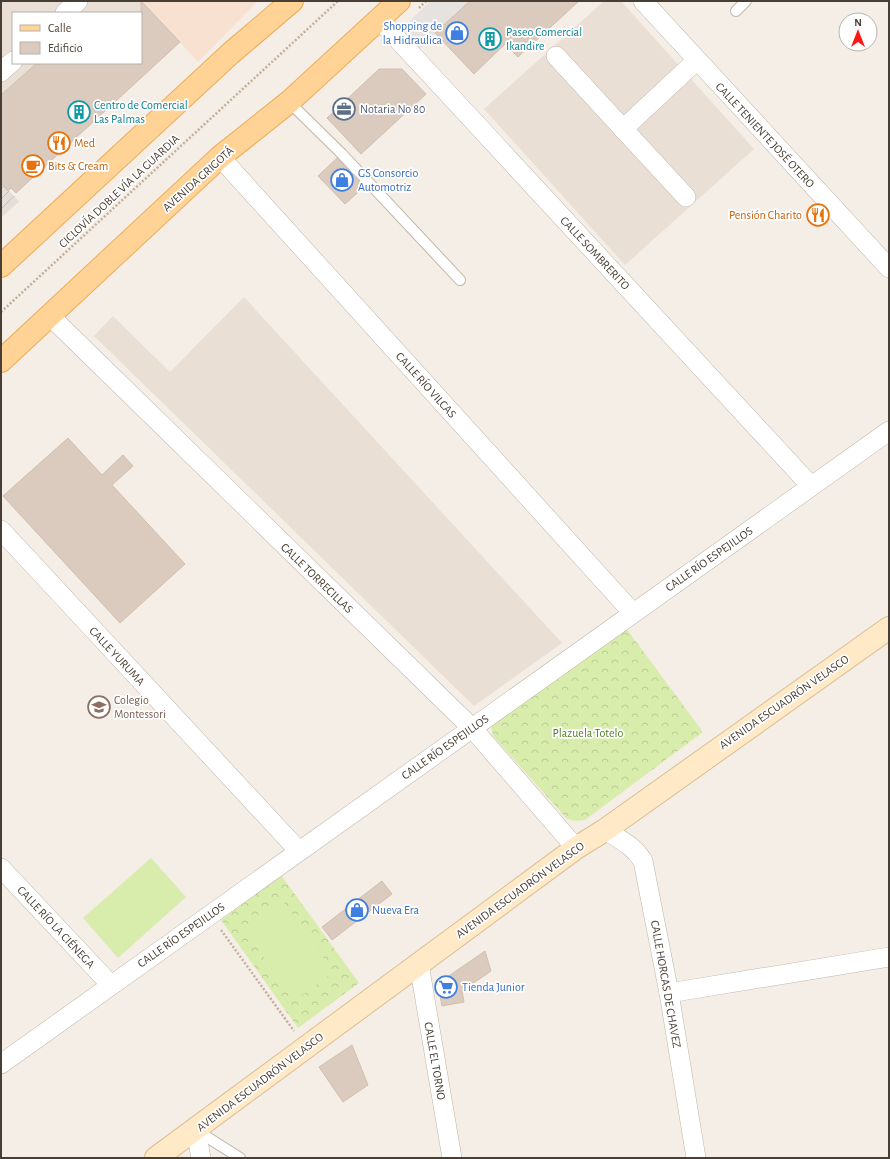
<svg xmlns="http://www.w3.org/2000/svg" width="890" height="1159" font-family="'Alegreya Sans',sans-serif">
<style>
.residential{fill:#e9dfd4}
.commercial{fill:#f8e1d0}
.industrial{fill:url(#industrial-furrows)}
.forest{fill:url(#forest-crowns)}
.garden{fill:#d8ecac}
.parking{fill:#e5e2df}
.building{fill:#dacbbe;stroke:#d2bfae}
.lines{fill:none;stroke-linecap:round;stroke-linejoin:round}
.lane-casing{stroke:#c1b5a8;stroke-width:12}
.street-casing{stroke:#c1b5a8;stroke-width:20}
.secondary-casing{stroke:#dbbf95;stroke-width:24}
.primary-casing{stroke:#edad5c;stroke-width:24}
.path{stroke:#c4ae98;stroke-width:2.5;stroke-dasharray:2 2;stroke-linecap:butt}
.lane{stroke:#fff;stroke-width:10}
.street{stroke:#fff;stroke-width:19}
.secondary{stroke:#ffe9c6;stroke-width:22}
.primary{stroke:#ffd295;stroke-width:22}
.labels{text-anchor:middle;stroke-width:3.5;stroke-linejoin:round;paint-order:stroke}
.shop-label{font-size:12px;fill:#366cbe;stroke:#fff;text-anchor:start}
.culture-label{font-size:12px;fill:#0d838f;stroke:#fff;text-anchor:start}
.service-label{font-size:12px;fill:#4e5e75;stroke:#fff;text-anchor:start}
.street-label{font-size:12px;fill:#483e35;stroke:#fff}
.food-label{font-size:12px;fill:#c56008;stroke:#fff;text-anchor:start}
.education-label{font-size:12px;fill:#785e54;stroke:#fff;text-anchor:start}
.park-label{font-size:12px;fill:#537f23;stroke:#fff}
</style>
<defs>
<pattern id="industrial-furrows" width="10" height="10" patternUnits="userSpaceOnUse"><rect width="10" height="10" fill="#e4ddd8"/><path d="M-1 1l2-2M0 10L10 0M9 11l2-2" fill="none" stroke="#c5bfba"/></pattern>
<pattern id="forest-crowns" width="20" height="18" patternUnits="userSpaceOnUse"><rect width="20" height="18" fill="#d8ecac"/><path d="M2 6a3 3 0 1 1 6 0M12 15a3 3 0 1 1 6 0" fill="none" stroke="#bbcb95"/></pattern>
</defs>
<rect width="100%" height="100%" fill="#f5eee7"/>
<g class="residential">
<polygon points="1,1 142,1 158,18 141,33 141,13 13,13 13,63 108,63 1,162"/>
<polygon points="604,1 621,1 754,149 625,265 484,109"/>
<polygon points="244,297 562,643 474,706 94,336 113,316 170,372"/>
</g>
<polygon class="commercial" points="142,1 258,1 198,62"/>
<polygon class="industrial" points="1,183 19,201 1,218"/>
<g class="forest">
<polygon points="623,624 703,732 585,820 574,821 566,818 493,736 491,725"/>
<polygon points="281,875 359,983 298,1028 221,920"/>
</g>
<g class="garden">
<polygon points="151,858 186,897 118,958 83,918"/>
<polygon points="283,901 334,972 295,1000 243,929"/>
</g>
<polygon class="parking" points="430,1 470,1 419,49 409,32 410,21"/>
<g class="building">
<polygon points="141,1 180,42 16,193 11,188 8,191 1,183 1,95 37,63 141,63"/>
<polygon points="470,1 579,1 518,57 505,44 474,74 435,33"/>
<polygon points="379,69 402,69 426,94 361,154 327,118"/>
<polygon points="337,158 364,187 345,204 318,176"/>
<polygon points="68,438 102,475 123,455 133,466 112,485 185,564 120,623 3,496"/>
<polygon points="382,881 392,894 332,940 322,927"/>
<polygon points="485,951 491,971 462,991 464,1002 442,1006 439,990 443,980"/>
<polygon points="352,1045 368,1085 343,1102 319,1067"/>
</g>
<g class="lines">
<g class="lane-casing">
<g id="lane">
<polyline points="736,11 746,1"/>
<polyline points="289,102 342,154 460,280"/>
<polyline points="196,1130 240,1158"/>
</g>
</g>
<g class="street-casing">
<g id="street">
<polyline points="643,1 889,268"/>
<polyline points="65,13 78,1"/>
<polyline points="379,19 811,486"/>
<polyline points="556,56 686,197"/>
<polyline points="1,72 13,61"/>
<polyline points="623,129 696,61"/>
<polyline points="220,157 633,613"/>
<polyline points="50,316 472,728 576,848"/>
<polyline points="1,530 299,851"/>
<path d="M605 830C619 839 634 846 643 861L669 993 696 1158"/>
<polyline points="1,868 111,985"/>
<polyline points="419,964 452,1158"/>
<polyline points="669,993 889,957"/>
<polyline points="1,1064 889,431"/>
<polyline points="196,1130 201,1158"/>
</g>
</g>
<g class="secondary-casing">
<polyline id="secondary" points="156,1158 576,848 605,830 889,628"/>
</g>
<g class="primary-casing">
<g id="primary">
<polyline points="1,266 231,53 292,1"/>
<polyline points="1,361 220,157 289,102 399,1"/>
</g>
</g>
<g class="path">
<polyline points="419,8 426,1"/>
<polyline points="1,312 338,1"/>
<polyline points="221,930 294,1031"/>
</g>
<use href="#lane" class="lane"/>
<use href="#street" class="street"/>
<use href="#secondary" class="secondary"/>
<use href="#primary" class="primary"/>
</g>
<defs>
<g id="shop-ring" transform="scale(1.15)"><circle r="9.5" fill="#fff" stroke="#3f7fe0" stroke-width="1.5"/><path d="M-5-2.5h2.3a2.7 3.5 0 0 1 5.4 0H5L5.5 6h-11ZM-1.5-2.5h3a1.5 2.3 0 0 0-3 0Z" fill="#3f7fe0"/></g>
<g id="building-ring" transform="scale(1.15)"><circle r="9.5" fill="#fff" stroke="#0f9aa8" stroke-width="1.5"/><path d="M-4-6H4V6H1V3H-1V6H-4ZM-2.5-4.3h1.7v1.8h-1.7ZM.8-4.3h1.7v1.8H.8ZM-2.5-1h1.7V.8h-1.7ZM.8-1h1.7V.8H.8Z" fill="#0f9aa8"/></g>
<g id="office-ring" transform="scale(1.15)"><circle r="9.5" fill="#fff" stroke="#5c6f8a" stroke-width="1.5"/><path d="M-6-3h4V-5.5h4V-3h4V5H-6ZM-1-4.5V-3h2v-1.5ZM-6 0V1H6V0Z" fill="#5c6f8a"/></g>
<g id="restaurant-ring" transform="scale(1.15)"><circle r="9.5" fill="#fff" stroke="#e8710a" stroke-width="1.5"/><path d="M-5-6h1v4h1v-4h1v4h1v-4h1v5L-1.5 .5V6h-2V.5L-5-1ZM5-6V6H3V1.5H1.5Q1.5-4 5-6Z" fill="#e8710a"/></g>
<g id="cafe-ring" transform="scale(1.15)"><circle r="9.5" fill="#fff" stroke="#e8710a" stroke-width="1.5"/><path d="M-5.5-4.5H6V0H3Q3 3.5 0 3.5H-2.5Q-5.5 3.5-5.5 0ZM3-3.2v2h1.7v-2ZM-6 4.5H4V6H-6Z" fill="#e8710a"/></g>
<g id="school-ring" transform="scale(1.15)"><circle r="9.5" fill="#fff" stroke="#8d6e63" stroke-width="1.5"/><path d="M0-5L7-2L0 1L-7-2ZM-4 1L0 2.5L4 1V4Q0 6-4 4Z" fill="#8d6e63"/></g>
<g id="supermarket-ring" transform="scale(1.15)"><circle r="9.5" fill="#fff" stroke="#3f7fe0" stroke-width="1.5"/><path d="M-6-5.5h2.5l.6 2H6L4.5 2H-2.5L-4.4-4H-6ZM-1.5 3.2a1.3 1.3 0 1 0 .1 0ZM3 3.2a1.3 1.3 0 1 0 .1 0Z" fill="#3f7fe0"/></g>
</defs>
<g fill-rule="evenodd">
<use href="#shop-ring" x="457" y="33"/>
<use href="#building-ring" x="490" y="39"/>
<use href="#office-ring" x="344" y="109"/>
<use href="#building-ring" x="79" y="112"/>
<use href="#restaurant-ring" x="59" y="143"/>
<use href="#cafe-ring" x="33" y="166"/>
<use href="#shop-ring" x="342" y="180"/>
<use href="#restaurant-ring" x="818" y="215"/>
<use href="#school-ring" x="99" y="707"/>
<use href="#shop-ring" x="357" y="910"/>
<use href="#supermarket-ring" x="446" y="987"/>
</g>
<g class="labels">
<g class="shop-label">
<text x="442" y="30" text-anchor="end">Shopping de<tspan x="442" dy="14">la Hidraulica</tspan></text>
<text x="358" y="177">GS Consorcio<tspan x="358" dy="14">Automotriz</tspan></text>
<text x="372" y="914">Nueva Era</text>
<text x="462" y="991">Tienda Junior</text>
</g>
<g class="culture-label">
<text x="506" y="36">Paseo Comercial<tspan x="506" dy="14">Ikandire</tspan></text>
<text x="94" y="109">Centro de Comercial<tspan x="94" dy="14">Las Palmas</tspan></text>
</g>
<g class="service-label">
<text x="360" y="113">Notaria No 80</text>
</g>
<g class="street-label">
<text transform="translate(765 135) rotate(47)" y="4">CALLE TENIENTE JOSÉ OTERO</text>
<text transform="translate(198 179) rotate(-42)" y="4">AVENIDA GRIGOTÁ</text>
<text transform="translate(119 191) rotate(-43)" y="4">CICLOVÍA DOBLE VÍA LA GUARDIA</text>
<text transform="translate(595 253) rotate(47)" y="4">CALLE SOMBRERITO</text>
<text transform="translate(426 385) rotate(48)" y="4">CALLE RÍO VILCAS</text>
<text transform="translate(709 559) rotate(-35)" y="4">CALLE RÍO ESPEJILLOS</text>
<text transform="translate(317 578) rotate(44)" y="4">CALLE TORRECILLAS</text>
<text transform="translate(117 656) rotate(47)" y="4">CALLE YURUMA</text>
<text transform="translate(784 702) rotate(-35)" y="4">AVENIDA ESCUADRÓN VELASCO</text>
<text transform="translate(445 747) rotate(-35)" y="4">CALLE RÍO ESPEJILLOS</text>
<text transform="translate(520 890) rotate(-36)" y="4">AVENIDA ESCUADRÓN VELASCO</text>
<text transform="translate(56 927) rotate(47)" y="4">CALLE RÍO LA CIÉNEGA</text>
<text transform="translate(181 935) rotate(-35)" y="4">CALLE RÍO ESPEJILLOS</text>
<text transform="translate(666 984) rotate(80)" y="4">CALLE HORCAS DE CHAVEZ</text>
<text transform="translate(435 1061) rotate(80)" y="4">CALLE EL TORNO</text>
<text transform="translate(260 1082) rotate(-37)" y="4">AVENIDA ESCUADRÓN VELASCO</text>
</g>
<g class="food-label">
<text x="74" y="147">Med</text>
<text x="48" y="170">Bits &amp; Cream</text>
<text x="802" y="219" text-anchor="end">Pensión Charito</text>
</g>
<g class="education-label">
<text x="114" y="704">Colegio<tspan x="114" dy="14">Montessori</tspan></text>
</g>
<g class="park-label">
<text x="588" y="737">Plazuela Totelo</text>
</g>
</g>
<rect width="890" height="1159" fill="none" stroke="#483e35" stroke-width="4"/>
<rect x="12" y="12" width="130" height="52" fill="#ffffff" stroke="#b6b2ae"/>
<rect x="20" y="25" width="20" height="6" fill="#ffd295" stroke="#b6b2ae"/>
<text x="48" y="32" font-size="12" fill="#483e35">Calle</text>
<rect x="20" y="42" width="20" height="12" fill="#dacbbe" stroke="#b6b2ae"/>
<text x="48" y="52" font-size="12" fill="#483e35">Edificio</text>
<g transform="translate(858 32)"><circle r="19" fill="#ffffff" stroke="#b6b2ae"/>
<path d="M0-3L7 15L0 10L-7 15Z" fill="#ff1513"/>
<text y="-6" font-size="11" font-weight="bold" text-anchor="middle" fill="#483e35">N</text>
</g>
</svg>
